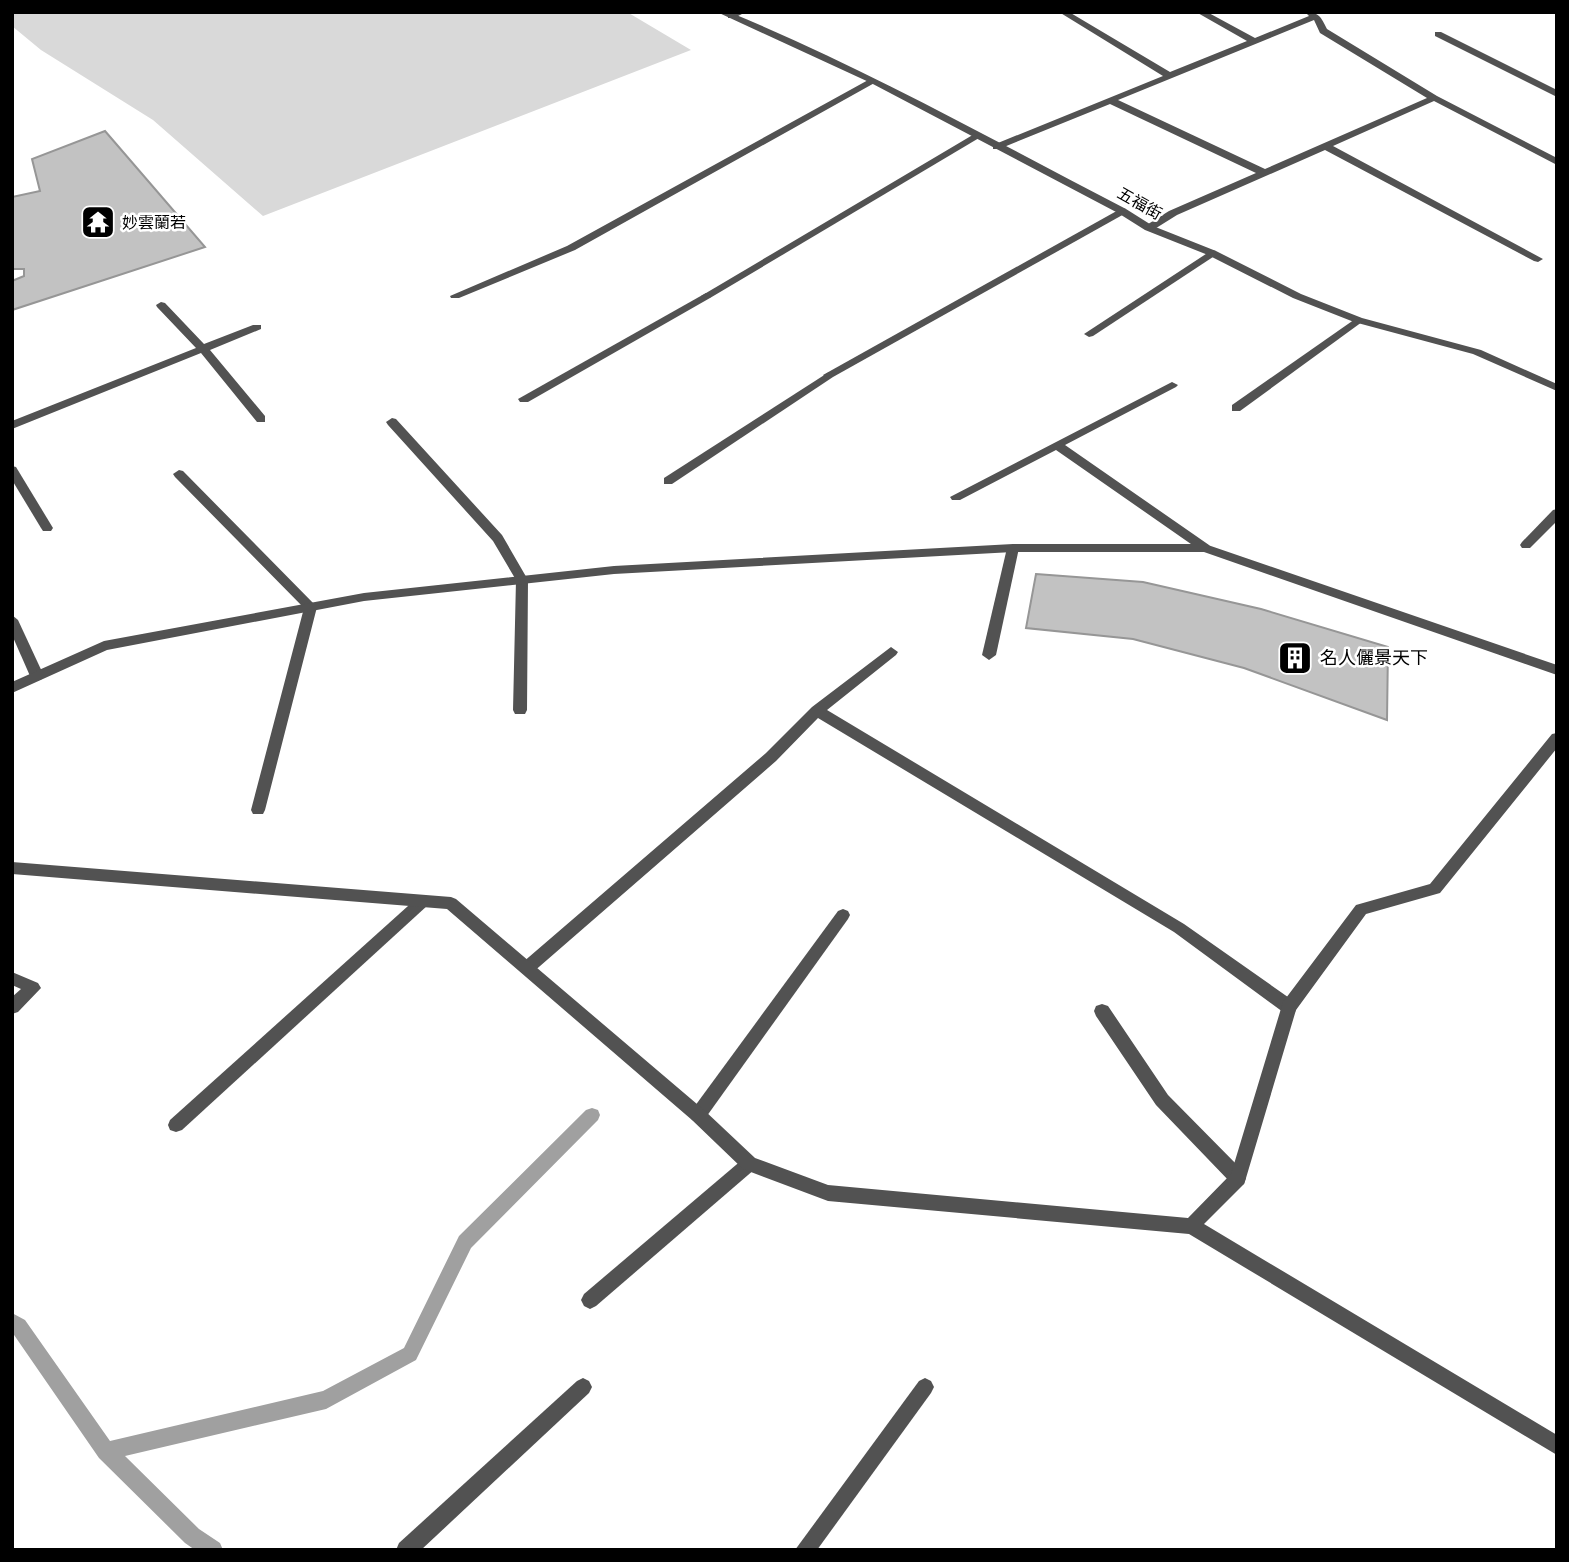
<svg xmlns="http://www.w3.org/2000/svg" width="1569" height="1562" font-family="Barlow,'Noto Sans TC',sans-serif">
<style>
.green{fill:#d9d9d9}
.lines{fill:none;stroke-linecap:round;stroke-linejoin:round}
.stream{fill:#a0a0a0;fill-rule:evenodd}
.building{fill:#c2c2c2;stroke:#969696;stroke-width:2}
.lane{fill:#525252;fill-rule:evenodd}
.street{fill:#525252;fill-rule:evenodd}
.labels{text-anchor:middle;stroke-width:5;stroke-linejoin:round;paint-order:stroke}
.far-street-label{font-size:16px;fill:#000;stroke:#fff}
.far-poi-label{font-size:16px;fill:#000;stroke:#fff;text-anchor:start}
.poi-label{font-size:18px;fill:#000;stroke:#fff;text-anchor:start}
</style>
<rect width="100%" height="100%" fill="#fff"/>
<polygon class="green" points="12,12 627,12 691,50 263,216 153,120 41,50 12,26"/>
<g class="lines">
<polygon class="stream" points="592,1108 598,1110 600,1115 598,1120 471,1248 416,1360 326,1409 125,1456 199,1529 220,1543 223,1550 195,1550 185,1543 99,1458 12,1332 12,1313 25,1320 110,1441 323,1391 404,1348 459,1236 586,1110"/>
</g>
<g class="building">
<polygon points="105,131 205,247 12,310 12,281 24,276 24,269 12,269 12,197 40,191 32,159"/>
<polygon points="1036,574 1143,582 1261,609 1388,647 1387,720 1244,668 1133,639 1026,628"/>
</g>
<g class="lines">
<g class="lane">
<polygon points="733,12 746,12 734,18 728,18 728,14"/>
<path d="M1059 12H1069L1170 72 1247 41 1196 12H1207L1255 38 1309 16 1305 12C1319 12 1321 17 1327 29L1437 96 1557 158V165L1434 101 1333 146 1543 259 1538 262 1534 261 1325 150 1177 215 1153 230H1145V226L1169 211 1256 173 1110 104 999 149H993V145L1163 76ZM1314 20 1320 33 1427 98 1265 169 1118 100Z"/>
<polygon points="1435,32 1441,32 1557,90 1557,97 1435,36"/>
<polygon points="870,79 878,81 575,250 459,298 451,298 450,296 567,246"/>
<polygon points="976,133 981,136 979,138 710,298 702,298 701,296"/>
<polygon points="1122,208 1126,209 1126,213 833,377 825,377 823,375"/>
<polygon points="1212,250 1216,251 1216,255 1093,336 1089,337 1084,334"/>
<polygon points="161,302 165,303 204,344 253,325 261,325 261,329 210,350 265,416 265,422 257,422 201,353 12,429 12,421 196,348 157,307 156,305"/>
<polygon points="1358,317 1363,320 1362,322 1240,411 1232,411 1232,405"/>
<polygon points="1172,382 1178,385 1176,387 1065,445 1209,545 1211,548 1209,551 1201,551 1056,450 960,500 952,500 950,497"/>
<polygon points="392,418 396,419 502,535 528,580 527,710 525,714 515,714 513,710 516,580 493,541 388,425 386,422"/>
<polygon points="12,466 16,467 53,528 51,531 43,531 41,528 12,480"/>
<polygon points="179,470 183,471 317,607 265,810 263,814 253,814 251,810 304,608 175,477 173,474"/>
<polygon points="1557,509 1557,521 1530,548 1522,548 1520,545 1522,542 1553,510"/>
<polygon points="1013,544 1019,548 996,655 989,660 982,655 1007,548"/>
<polygon points="12,615 18,620 44,676 42,679 37,681 30,676 12,635"/>
<polygon points="891,647 898,652 896,655 827,710 1184,924 1295,1002 1297,1007 1295,1012 1289,1014 1283,1012 1174,932 818,718 776,761 532,973 527,975 522,973 519,968 522,963 766,753 812,707"/>
<polygon points="423,895 428,897 430,901 428,905 182,1130 176,1132 170,1130 168,1125 170,1120 418,897"/>
<polygon points="843,909 848,911 850,915 848,919 704,1120 698,1122 692,1120 690,1115 692,1110 838,911"/>
<polygon points="12,972 38,983 41,988 18,1012 12,1014 12,997 21,989 12,985"/>
<polygon points="1102,1004 1108,1006 1168,1095 1244,1172 1246,1178 1244,1184 1238,1186 1232,1184 1156,1105 1096,1016 1094,1011 1096,1006"/>
<polygon points="749,1156 755,1159 757,1164 755,1169 596,1306 590,1309 584,1306 581,1300 584,1294 743,1159"/>
<polygon points="583,1378 589,1381 592,1387 589,1393 421,1550 396,1550 399,1543 577,1381"/>
</g>
<g class="street">
<path d="M717 12H729C866 68 994 141 1126 209L1153 226 1216 251 1301 294 1362 318 1481 350 1557 384V391L1473 354 1354 322 1293 298 1208 255 1145 230 1118 213 871 83Z"/>
<polygon points="706,293 711,296 710,298 528,402 520,402 518,399"/>
<polygon points="829,372 833,373 833,377 672,484 664,484 664,478"/>
<polygon points="1013,544 1205,544 1557,665 1557,675 1204,552 1013,552 614,574 364,601 107,650 12,693 12,682 104,641 364,593 614,566"/>
<polygon points="1557,733 1557,748 1440,893 1366,914 1296,1010 1246,1178 1244,1184 1204,1224 1557,1435 1557,1455 1189,1234 828,1201 743,1169 692,1120 447,909 12,874 12,862 451,897 456,899 704,1110 755,1158 828,1185 1188,1218 1231,1174 1283,1002 1356,905 1430,884 1552,734"/>
<polygon points="925,1378 931,1381 934,1387 931,1393 817,1550 795,1550 919,1381"/>
</g>
</g>
<defs>
<g id="temple-square" transform="scale(1.75)"><rect x="-9" y="-9" width="18" height="18" rx="4" fill="#000" stroke="#fff"/><path d="M0-6L5-2H3V0L6.5 2.5H4V6H1.5V3h-3V6H-4V2.5H-6.5L-3 0V-2H-5Z" fill="#fff"/></g>
<g id="building-square" transform="scale(1.75)"><rect x="-9" y="-9" width="18" height="18" rx="4" fill="#000" stroke="#fff"/><path d="M-4-6H4V6H1V3H-1V6H-4ZM-2.5-4.3h1.7v1.8h-1.7ZM.8-4.3h1.7v1.8H.8ZM-2.5-1h1.7V.8h-1.7ZM.8-1h1.7V.8H.8Z" fill="#fff"/></g>
</defs>
<g fill-rule="evenodd">
<use href="#temple-square" x="98" y="222"/>
<use href="#building-square" x="1295" y="658"/>
</g>
<g class="labels">
<g class="far-street-label">
<text transform="translate(1140 203) rotate(29)" y="6">五福街</text>
</g>
<g class="far-poi-label">
<text x="122" y="228">妙雲蘭若</text>
</g>
<g class="poi-label">
<text x="1320" y="664">名人儷景天下</text>
</g>
</g>
<rect width="1569" height="1562" fill="none" stroke="#000000" stroke-width="28"/>
</svg>
